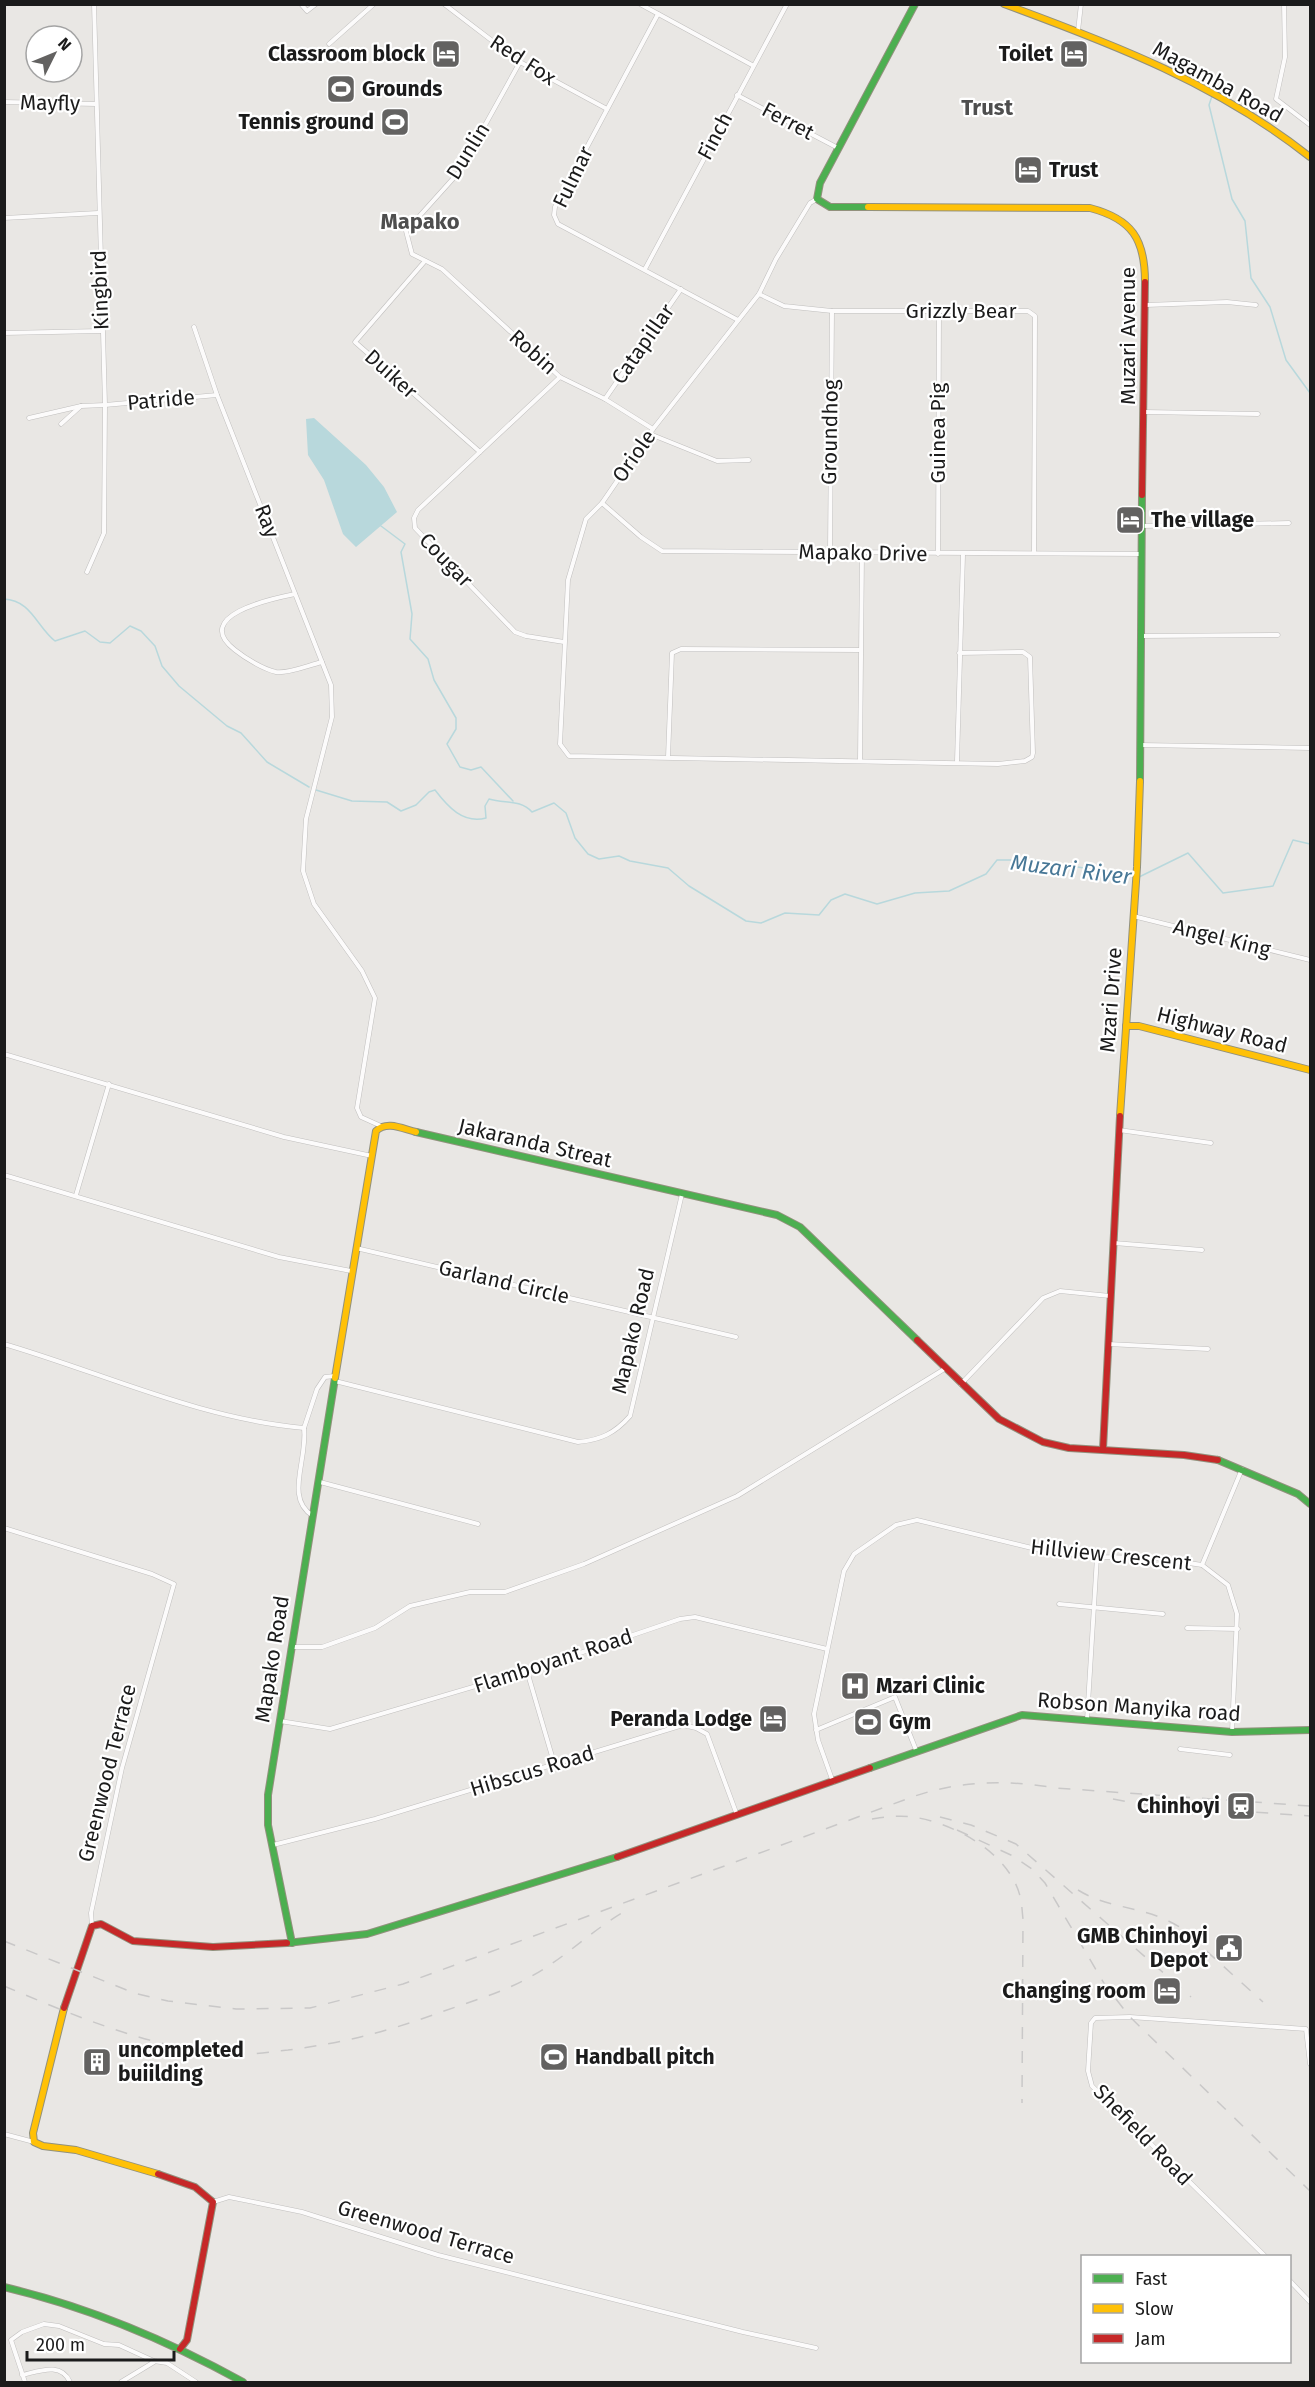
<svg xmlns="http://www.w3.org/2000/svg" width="1315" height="2387" font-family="'Fira Sans',sans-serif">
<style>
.water{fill:#b8d8dc}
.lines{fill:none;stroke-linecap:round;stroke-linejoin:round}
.stream{stroke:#b8d8dc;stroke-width:1.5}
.street-casing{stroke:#c0bfbe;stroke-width:5}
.fast-casing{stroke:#92917d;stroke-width:8}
.slow-casing{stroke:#92917d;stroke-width:8}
.jam-casing{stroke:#92917d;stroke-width:8}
.street{stroke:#fcfbfb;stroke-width:4}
.fast{stroke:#4caf50;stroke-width:6}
.slow{stroke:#ffc107;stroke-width:6}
.jam{stroke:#c62828;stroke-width:6}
.rail{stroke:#c9c8c8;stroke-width:1.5;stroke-dasharray:12 12;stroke-linecap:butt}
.labels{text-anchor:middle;stroke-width:4.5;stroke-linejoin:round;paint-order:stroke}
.poi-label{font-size:21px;font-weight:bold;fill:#1b1b1b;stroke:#fff;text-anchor:end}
.street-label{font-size:21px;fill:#1b1b1b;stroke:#fff}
.neighbourhood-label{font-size:22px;font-weight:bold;fill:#4e4e4e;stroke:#fff}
.water-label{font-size:22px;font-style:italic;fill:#477796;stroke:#fff}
</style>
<rect width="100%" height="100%" fill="#e9e7e4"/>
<polygon class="water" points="314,418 366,465 384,487 397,512 356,547 343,534 324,480 308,455 306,419"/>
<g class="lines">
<g class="stream">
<polyline points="1212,96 1209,105 1232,199 1245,221 1251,278 1270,307 1286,360 1310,393"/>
<polyline points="381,526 405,544 401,552 412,614 410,639 428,659 434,680 456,718 456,729 447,744 460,767 471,770 481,767 513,801"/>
<path d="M4 599C31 600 37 627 55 641L85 631 100 642 110 643 130 626 141 631 155 646 162 666 179 686 227 726 241 733 267 762 309 787"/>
<path d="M316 790 352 801 387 802 401 811 416 805 429 792 435 790C448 807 463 824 486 818L485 806 489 799C505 804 520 799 532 812L554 803 566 813 575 838 588 854 599 859 619 856 630 861 668 868 689 886 746 921 761 923 785 913 819 915 831 900 845 894 877 904 915 893 949 891 986 874 997 860H1033L1135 876"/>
<polyline points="1139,877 1188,853 1223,893 1273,886 1293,840 1310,844"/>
</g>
<g class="street-casing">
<g id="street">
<polyline points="301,4 307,11 316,4"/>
<polyline points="444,4 520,62 607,109"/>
<polyline points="640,4 752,65"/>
<polyline points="1284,4 1285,57 1276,99 1310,125"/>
<polyline points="658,14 555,207 554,215 558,224 738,320"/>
<polyline points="1078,31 1081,4"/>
<polyline points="329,44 374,4"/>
<polyline points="520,62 459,172 406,231 412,254 442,269 560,377 605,399 653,429"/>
<polyline points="737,95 838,148"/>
<polyline points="4,102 96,104"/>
<polyline points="817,199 810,203 776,259 759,294 653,429 602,503 586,519 568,580 560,744 569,756 998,764 1025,761 1032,757 1033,753 1030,657 1023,652 959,653"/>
<polyline points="4,218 98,213"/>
<polyline points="425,261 355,342 480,452"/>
<polyline points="645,269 787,4"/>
<polyline points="759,294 784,306 832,311 1028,311 1035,316 1034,553"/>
<polyline points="1146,305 1227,302 1256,305"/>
<polyline points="194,327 217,395 331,685 332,717 306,819 303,871 314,904 362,971 375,998 357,1108 361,1117 381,1126"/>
<polyline points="4,333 101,331"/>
<polyline points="560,377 418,510 414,518 415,528 515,632 526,636 564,642"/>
<polyline points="605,399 681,289"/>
<polyline points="105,405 217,395"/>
<polyline points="1145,412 1258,414"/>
<polyline points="29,418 81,406 105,405"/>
<polyline points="61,424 81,406"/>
<polyline points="650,434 717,461 749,460"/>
<polyline points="602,503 641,537 662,551 1142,554"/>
<polyline points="1142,526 1289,523"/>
<polyline points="830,552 832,311"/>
<polyline points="938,554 939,312"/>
<polyline points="87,572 104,533 105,405 94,4"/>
<path d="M295 594C270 599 191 616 235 650 245 658 263 669 276 672 288 674 309 665 322 662"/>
<polyline points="1140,636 1278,635"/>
<polyline points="1141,745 1310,748"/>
<polyline points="668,757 672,653 681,649 860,650"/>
<polyline points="860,760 862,553"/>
<polyline points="957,761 963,555"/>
<polyline points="1133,916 1310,960"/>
<polyline points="4,1054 284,1137 372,1156"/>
<polyline points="1119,1130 1211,1143"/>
<polyline points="4,1175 279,1257 351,1271"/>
<polyline points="76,1195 109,1084"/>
<polyline points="1114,1243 1202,1250"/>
<polyline points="356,1248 736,1337"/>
<path d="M4 1344C103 1373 200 1419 304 1428L317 1389 325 1377 335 1376"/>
<polyline points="1108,1344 1208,1349"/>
<path d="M335 1381 578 1442C601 1440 615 1433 630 1416L682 1194"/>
<polyline points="961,1384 1043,1298 1060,1291 1110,1296"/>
<path d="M304 1428C308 1460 284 1498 313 1516"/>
<polyline points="320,1482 478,1524"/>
<polyline points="4,1528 152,1574 174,1584 122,1768 91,1913 92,1926"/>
<polyline points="1202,1565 1242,1469"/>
<polyline points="1059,1604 1163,1614"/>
<polyline points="1187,1628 1238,1629"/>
<polyline points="292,1647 322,1647 375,1628 410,1606 470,1592 505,1592 584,1564 737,1496 946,1368"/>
<polyline points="527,1671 554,1763"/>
<polyline points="1087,1720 1097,1557"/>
<polyline points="280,1721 330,1729 527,1671 680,1619 695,1617 827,1649"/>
<polyline points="816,1730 895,1697 916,1750"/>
<polyline points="1180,1749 1230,1755"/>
<polyline points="833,1782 818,1740 814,1714 844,1571 854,1554 896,1525 917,1520 1040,1550 1097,1557 1156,1558 1202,1565 1228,1585 1237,1614 1232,1732"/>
<polyline points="273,1845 375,1819 683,1725 696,1728 707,1734 737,1815"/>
<polyline points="4,2134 34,2142"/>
<polyline points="213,2202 229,2197 302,2212 438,2255 743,2332 816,2348"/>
<polyline points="1265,2256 1092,2086 1088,2071 1091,2023 1095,2018 1130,2017 1306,2029 1310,2064"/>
<polyline points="1290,2281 1310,2302"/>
<path d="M22 2375C40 2371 61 2362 70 2382"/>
<polyline points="25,2382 11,2340 22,2332 44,2324 59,2326 104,2344 119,2345 154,2361 167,2363 196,2382"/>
<polyline points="121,2382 154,2362"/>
</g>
</g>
<g class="fast-casing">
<g id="fast">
<polyline points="868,207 830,207 817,199 820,183 915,4"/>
<polyline points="1140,781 1142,495"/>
<polyline points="416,1132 777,1215 800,1227 917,1340"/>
<polyline points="1218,1460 1298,1494 1310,1504"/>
<polyline points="870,1768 1022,1715 1232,1732 1310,1730"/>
<polyline points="287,1943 367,1934 617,1857"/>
<polyline points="292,1943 268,1825 268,1795 335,1378"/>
<path d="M4 2287C89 2307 167 2340 243 2382"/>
</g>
</g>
<g class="slow-casing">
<g id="slow">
<path d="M1004 4C1113 44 1218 84 1310 157"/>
<path d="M868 207 1090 208C1132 219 1145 239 1145 282"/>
<polyline points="1126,1026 1139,1026 1310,1070"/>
<polyline points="1120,1116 1137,867 1140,781"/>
<path d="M335 1378 376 1131C387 1120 403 1129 416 1132"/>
<polyline points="64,2008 33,2133 34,2142 43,2146 76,2150 158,2174"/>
</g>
</g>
<g class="jam-casing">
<g id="jam">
<polyline points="1142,495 1145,282"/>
<polyline points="917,1340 999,1419 1043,1442 1069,1448 1184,1455 1218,1460"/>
<polyline points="1103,1449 1120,1116"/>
<polyline points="617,1857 870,1768"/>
<polyline points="64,2008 92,1926 101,1924 133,1941 213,1947 287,1943"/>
<polyline points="158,2174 195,2187 213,2202 187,2340 180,2349"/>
</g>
</g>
<use href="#street" class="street"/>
<use href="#fast" class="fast"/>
<use href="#slow" class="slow"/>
<use href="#jam" class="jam"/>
<g class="rail">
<polyline points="1113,1799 1139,1804 1310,1816"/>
<polyline points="940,1817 971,1825 1016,1844 1191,1997"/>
<path d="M872 1819C886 1817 899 1815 913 1817 954 1823 1009 1853 1020 1896 1022 1903 1022 1911 1023 1919L1022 2103"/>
<polyline points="957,1830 1013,1856 1032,1869 1045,1883 1105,1985 1130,2017 1310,2191"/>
<path d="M1078 1890C1110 1910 1145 1905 1181 1928L1263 2002"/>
<path d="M4 1941 134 1993 168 2001 236 2009 310 2008 403 1984 915 1796C963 1780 1007 1780 1056 1788L1310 1806"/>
<path d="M4 1986C75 2016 148 2047 225 2054 246 2056 268 2052 288 2050 342 2043 382 2033 433 2015 465 2003 500 1994 530 1977 564 1959 593 1929 627 1910"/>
</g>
</g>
<defs>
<g id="hotel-square" transform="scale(1.5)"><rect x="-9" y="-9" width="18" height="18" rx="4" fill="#636261" stroke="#fff"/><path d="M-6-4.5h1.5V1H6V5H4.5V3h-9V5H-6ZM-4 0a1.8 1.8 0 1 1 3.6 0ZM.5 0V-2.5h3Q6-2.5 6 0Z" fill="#fff"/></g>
<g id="stadium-square" transform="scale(1.5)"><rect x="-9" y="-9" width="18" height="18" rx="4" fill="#636261" stroke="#fff"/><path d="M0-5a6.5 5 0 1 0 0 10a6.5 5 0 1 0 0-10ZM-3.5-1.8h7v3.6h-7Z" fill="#fff"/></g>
<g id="hospital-square" transform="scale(1.5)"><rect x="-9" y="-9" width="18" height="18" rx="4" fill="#636261" stroke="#fff"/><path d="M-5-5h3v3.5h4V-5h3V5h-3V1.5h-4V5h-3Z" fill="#fff"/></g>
<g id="station-square" transform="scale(1.5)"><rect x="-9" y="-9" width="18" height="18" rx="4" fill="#636261" stroke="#fff"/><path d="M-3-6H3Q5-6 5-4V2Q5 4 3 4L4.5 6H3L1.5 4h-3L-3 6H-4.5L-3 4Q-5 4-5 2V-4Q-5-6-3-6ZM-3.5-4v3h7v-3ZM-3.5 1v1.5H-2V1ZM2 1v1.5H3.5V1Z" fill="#fff"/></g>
<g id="civic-square" transform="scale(1.5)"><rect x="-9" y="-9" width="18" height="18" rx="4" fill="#636261" stroke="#fff"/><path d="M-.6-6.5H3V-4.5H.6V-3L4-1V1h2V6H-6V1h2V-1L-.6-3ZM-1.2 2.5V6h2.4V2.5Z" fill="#fff"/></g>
<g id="building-square" transform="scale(1.5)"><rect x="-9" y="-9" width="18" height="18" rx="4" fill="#636261" stroke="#fff"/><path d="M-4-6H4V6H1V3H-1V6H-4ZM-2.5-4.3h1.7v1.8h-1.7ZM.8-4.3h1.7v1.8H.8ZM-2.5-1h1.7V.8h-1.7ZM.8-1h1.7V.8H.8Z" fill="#fff"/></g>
</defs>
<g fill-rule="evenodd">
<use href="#hotel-square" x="446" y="54"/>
<use href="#hotel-square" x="1074" y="54"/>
<use href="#stadium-square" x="341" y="89"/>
<use href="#stadium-square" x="395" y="122"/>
<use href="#hotel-square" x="1028" y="170"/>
<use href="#hotel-square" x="1130" y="520"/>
<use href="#hospital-square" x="855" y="1686"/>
<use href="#hotel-square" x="773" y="1719"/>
<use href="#stadium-square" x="868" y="1722"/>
<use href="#station-square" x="1241" y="1806"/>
<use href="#civic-square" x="1229" y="1948"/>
<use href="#hotel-square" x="1167" y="1991"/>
<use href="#stadium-square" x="554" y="2057"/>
<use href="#building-square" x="97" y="2062"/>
</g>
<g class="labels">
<g class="poi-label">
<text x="425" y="61">Classroom block</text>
<text x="1053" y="61">Toilet</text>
<text x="362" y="96" text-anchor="start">Grounds</text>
<text x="374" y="129">Tennis ground</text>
<text x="1049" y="177" text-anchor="start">Trust</text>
<text x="1151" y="527" text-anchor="start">The village</text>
<text x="876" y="1693" text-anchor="start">Mzari Clinic</text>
<text x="752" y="1726">Peranda Lodge</text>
<text x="889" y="1729" text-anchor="start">Gym</text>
<text x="1220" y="1813">Chinhoyi</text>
<text x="1208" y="1943">GMB Chinhoyi<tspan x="1208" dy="24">Depot</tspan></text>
<text x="1146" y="1998">Changing room</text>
<text x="118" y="2057" text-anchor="start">uncompleted<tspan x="118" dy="24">buiilding</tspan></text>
<text x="575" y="2064" text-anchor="start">Handball pitch</text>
</g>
<g class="street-label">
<text transform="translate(523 60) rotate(33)" y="7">Red Fox</text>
<text transform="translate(1218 82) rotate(29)" y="7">Magamba Road</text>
<text transform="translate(50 103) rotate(1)" y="7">Mayfly</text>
<text transform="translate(788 121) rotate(28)" y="7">Ferret</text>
<text transform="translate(715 136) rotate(-62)" y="7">Finch</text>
<text transform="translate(468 151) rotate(-58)" y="7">Dunlin</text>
<text transform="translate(573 177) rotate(-64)" y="7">Fulmar</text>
<text transform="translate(100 290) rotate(-92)" y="7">Kingbird</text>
<text x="961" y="318">Grizzly Bear</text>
<text transform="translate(1128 336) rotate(-90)" y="7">Muzari Avenue</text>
<text transform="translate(643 344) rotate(-55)" y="7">Catapillar</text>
<text transform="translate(533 352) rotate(42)" y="7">Robin</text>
<text transform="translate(391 374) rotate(42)" y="7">Duiker</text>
<text transform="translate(161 400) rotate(-5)" y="7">Patride</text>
<text transform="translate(830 432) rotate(-89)" y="7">Groundhog</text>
<text transform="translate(938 433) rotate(-90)" y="7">Guinea Pig</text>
<text transform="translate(634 456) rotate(-55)" y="7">Oriole</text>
<text transform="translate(267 521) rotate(69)" y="7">Ray</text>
<text transform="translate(863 553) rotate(1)" y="7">Mapako Drive</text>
<text transform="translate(446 560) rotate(46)" y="7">Cougar</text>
<text transform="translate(1222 938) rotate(14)" y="7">Angel King</text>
<text transform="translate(1111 1000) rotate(-86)" y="7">Mzari Drive</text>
<text transform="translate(1222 1030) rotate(14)" y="7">Highway Road</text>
<text transform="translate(535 1143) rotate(13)" y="7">Jakaranda Streat</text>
<text transform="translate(504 1282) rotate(13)" y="7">Garland Circle</text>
<text transform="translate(633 1331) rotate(-77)" y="7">Mapako Road</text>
<text transform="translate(1111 1555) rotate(6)" y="7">Hillview Crescent</text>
<text transform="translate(272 1659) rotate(-81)" y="7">Mapako Road</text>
<text transform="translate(553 1661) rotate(-18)" y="7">Flamboyant Road</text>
<text transform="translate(1139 1707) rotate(4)" y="7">Robson Manyika road</text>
<text transform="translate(532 1771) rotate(-17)" y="7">Hibscus Road</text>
<text transform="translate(107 1773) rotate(-76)" y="7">Greenwood Terrace</text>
<text transform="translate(1143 2135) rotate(46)" y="7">Shefield Road</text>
<text transform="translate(426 2232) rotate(16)" y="7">Greenwood Terrace</text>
</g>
<g class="neighbourhood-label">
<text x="987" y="115">Trust</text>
<text x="420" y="229">Mapako</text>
</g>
<g class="water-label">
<text transform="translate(1071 869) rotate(7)" y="8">Muzari River</text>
</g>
</g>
<rect width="1315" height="2387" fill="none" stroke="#1b1b1b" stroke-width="12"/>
<rect x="1081" y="2255" width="210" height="108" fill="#ffffff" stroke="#a4a4a4" stroke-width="1.5"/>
<rect x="1093" y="2274" width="30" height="9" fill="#4caf50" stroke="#a4a4a4" stroke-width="1.5"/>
<text x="1135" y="2285" font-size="18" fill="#1b1b1b">Fast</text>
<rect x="1093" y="2304" width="30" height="9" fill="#ffc107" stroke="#a4a4a4" stroke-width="1.5"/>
<text x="1135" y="2315" font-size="18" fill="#1b1b1b">Slow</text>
<rect x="1093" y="2334" width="30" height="9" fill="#c62828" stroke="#a4a4a4" stroke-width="1.5"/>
<text x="1135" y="2345" font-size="18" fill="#1b1b1b">Jam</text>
<g transform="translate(54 54) rotate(47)"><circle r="28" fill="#ffffff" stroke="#a4a4a4" stroke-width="1.5"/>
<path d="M0-4.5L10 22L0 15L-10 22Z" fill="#636261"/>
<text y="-9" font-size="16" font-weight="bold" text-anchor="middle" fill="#1b1b1b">N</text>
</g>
<path d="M27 2351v9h147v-9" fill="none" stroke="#1b1b1b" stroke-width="3"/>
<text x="36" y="2351" font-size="18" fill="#1b1b1b" stroke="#ffffff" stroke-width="4.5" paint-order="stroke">200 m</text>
</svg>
